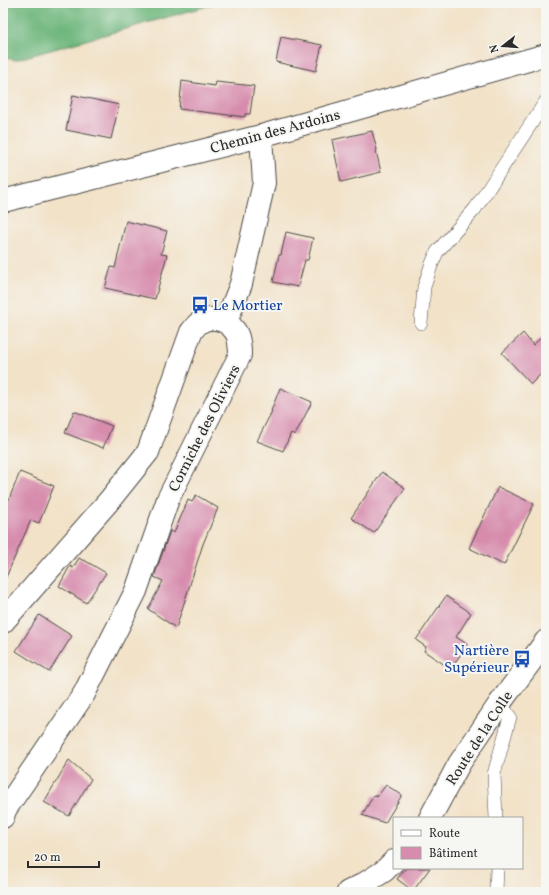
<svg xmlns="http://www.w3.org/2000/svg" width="549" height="895" font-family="Vollkorn,serif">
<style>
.forest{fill:#6db67c;stroke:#4c7054}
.building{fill:#d78cad}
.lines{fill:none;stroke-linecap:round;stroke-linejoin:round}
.lane-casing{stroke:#494643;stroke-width:14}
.street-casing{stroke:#494643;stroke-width:24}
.secondary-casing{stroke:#494643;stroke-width:24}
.lane{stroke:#fff;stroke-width:13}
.street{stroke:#fff;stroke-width:22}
.secondary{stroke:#fff;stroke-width:22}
.labels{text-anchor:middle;stroke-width:4;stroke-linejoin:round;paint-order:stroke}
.street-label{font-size:15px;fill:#2b2b2b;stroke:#f6f6f2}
.transit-label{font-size:15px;fill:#164399;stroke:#f6f6f2;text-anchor:start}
</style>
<rect width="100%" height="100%" fill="#f6f6f2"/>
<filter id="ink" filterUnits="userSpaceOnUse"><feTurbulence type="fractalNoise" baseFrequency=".025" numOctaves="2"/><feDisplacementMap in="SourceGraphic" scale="8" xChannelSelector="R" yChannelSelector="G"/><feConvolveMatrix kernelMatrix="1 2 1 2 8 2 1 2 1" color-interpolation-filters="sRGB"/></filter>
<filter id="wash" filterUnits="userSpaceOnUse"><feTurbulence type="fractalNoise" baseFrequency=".012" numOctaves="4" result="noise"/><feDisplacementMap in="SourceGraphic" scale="16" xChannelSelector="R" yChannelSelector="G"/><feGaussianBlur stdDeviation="0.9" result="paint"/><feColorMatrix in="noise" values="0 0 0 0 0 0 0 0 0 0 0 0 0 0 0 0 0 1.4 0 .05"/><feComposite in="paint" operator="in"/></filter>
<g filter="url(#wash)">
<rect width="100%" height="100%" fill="#f2e2c8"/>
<polygon class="forest" points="3,3 218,3 15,60 3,57"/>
<g id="blocks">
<g class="building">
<polygon points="281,37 322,45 316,71 276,62"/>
<polygon points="182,81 215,86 216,82 254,86 250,114 245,114 245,117 179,109"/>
<polygon points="73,95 119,105 111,139 66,130"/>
<polygon points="372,131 377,150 376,151 381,172 341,182 332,140"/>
<polygon points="126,221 167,231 161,254 167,255 155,299 105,288 111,267 115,268"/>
<polygon points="286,232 313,238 308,260 305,260 298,287 273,282 279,255 281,255"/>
<polygon points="523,333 533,345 546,333 546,369 531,384 502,353"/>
<polygon points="280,388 312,402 295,435 291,433 283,451 257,441 272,411 271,411"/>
<polygon points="74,411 112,426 103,448 65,433"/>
<polygon points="20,472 54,486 39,523 31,520 3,584 3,514"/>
<polygon points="382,472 405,488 374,533 351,518"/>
<polygon points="498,487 534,504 504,565 469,548"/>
<polygon points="196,495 218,508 203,544 176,628 148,609 163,581 154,577 170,531 174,533 188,500 192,502"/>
<polygon points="79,558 84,561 84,560 106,573 86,603 59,586 70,566 73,568"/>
<polygon points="446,596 471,613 456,637 467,644 451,669 424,651 426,647 416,640"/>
<polygon points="39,615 72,636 49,672 16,651"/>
<polygon points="69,760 91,779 69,816 44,802"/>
<polygon points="386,785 402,795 385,823 362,815 374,795 377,797"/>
<polygon points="406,868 430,868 413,891 397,879"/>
</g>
</g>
</g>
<g filter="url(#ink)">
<use href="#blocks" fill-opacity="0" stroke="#494643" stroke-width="1"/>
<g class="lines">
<g class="lane-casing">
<g id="lane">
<polyline points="421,323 424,287 431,266 437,252 475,209 546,101"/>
<polyline points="496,818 494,774 510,717 500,703"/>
<polyline points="496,892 497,868"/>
</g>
</g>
<g class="street-casing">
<g id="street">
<polyline points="3,201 261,136 546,55"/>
<polyline points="226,322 241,284 264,183 261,136"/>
</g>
</g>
<g class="secondary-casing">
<g id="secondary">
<path d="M3 622 108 502 148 452 191 332C194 329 196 325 199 323 211 315 227 319 235 331 239 336 240 349 240 355L168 499 136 591 84 694 5 810 3 817"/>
<polyline points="430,818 459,764 500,703 546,641"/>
<polyline points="348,892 362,885 384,871 394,861"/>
</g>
</g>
<use href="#lane" class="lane"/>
<use href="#street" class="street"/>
<use href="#secondary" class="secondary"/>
</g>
</g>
<defs>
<g id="bus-bare" transform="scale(1.38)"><path d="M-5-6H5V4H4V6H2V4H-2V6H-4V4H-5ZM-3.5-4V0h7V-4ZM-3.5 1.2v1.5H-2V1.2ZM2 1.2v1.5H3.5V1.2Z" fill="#1a4fb4" stroke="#f6f6f2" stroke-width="2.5" paint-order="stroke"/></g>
</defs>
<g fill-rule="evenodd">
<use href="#bus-bare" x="200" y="305"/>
<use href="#bus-bare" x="522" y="659"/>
</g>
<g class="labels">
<g class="street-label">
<text transform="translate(275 131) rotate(-15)" y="5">Chemin des Ardoins</text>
<text transform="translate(204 428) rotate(-63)" y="5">Corniche des Oliviers</text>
<text transform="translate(479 738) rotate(-57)" y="5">Route de la Colle</text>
</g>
<g class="transit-label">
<text x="213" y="310">Le Mortier</text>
<text x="509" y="655" text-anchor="end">Nartière<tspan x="509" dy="17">Supérieur</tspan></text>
</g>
</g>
<rect width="549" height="895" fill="none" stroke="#f6f6f2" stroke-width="16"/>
<rect x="393" y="817" width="130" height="52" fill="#f6f6f2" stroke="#a5a5a2"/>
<rect x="401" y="830" width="20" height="6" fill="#ffffff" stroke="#a5a5a2"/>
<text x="429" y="837" font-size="12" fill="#2b2b2b">Route</text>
<rect x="401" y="847" width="20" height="12" fill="#d78cad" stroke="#a5a5a2"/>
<text x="429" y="857" font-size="12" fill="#2b2b2b">Bâtiment</text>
<g transform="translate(503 46) rotate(253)" stroke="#f6f6f2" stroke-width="3" paint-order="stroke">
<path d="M0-3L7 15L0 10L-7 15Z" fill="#2b2b2b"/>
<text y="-6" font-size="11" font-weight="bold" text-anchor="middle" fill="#2b2b2b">N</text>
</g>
<path d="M28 861v6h71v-6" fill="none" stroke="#2b2b2b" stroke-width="2"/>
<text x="34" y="861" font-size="12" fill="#2b2b2b" stroke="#f6f6f2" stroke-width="3" paint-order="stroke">20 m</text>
</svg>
